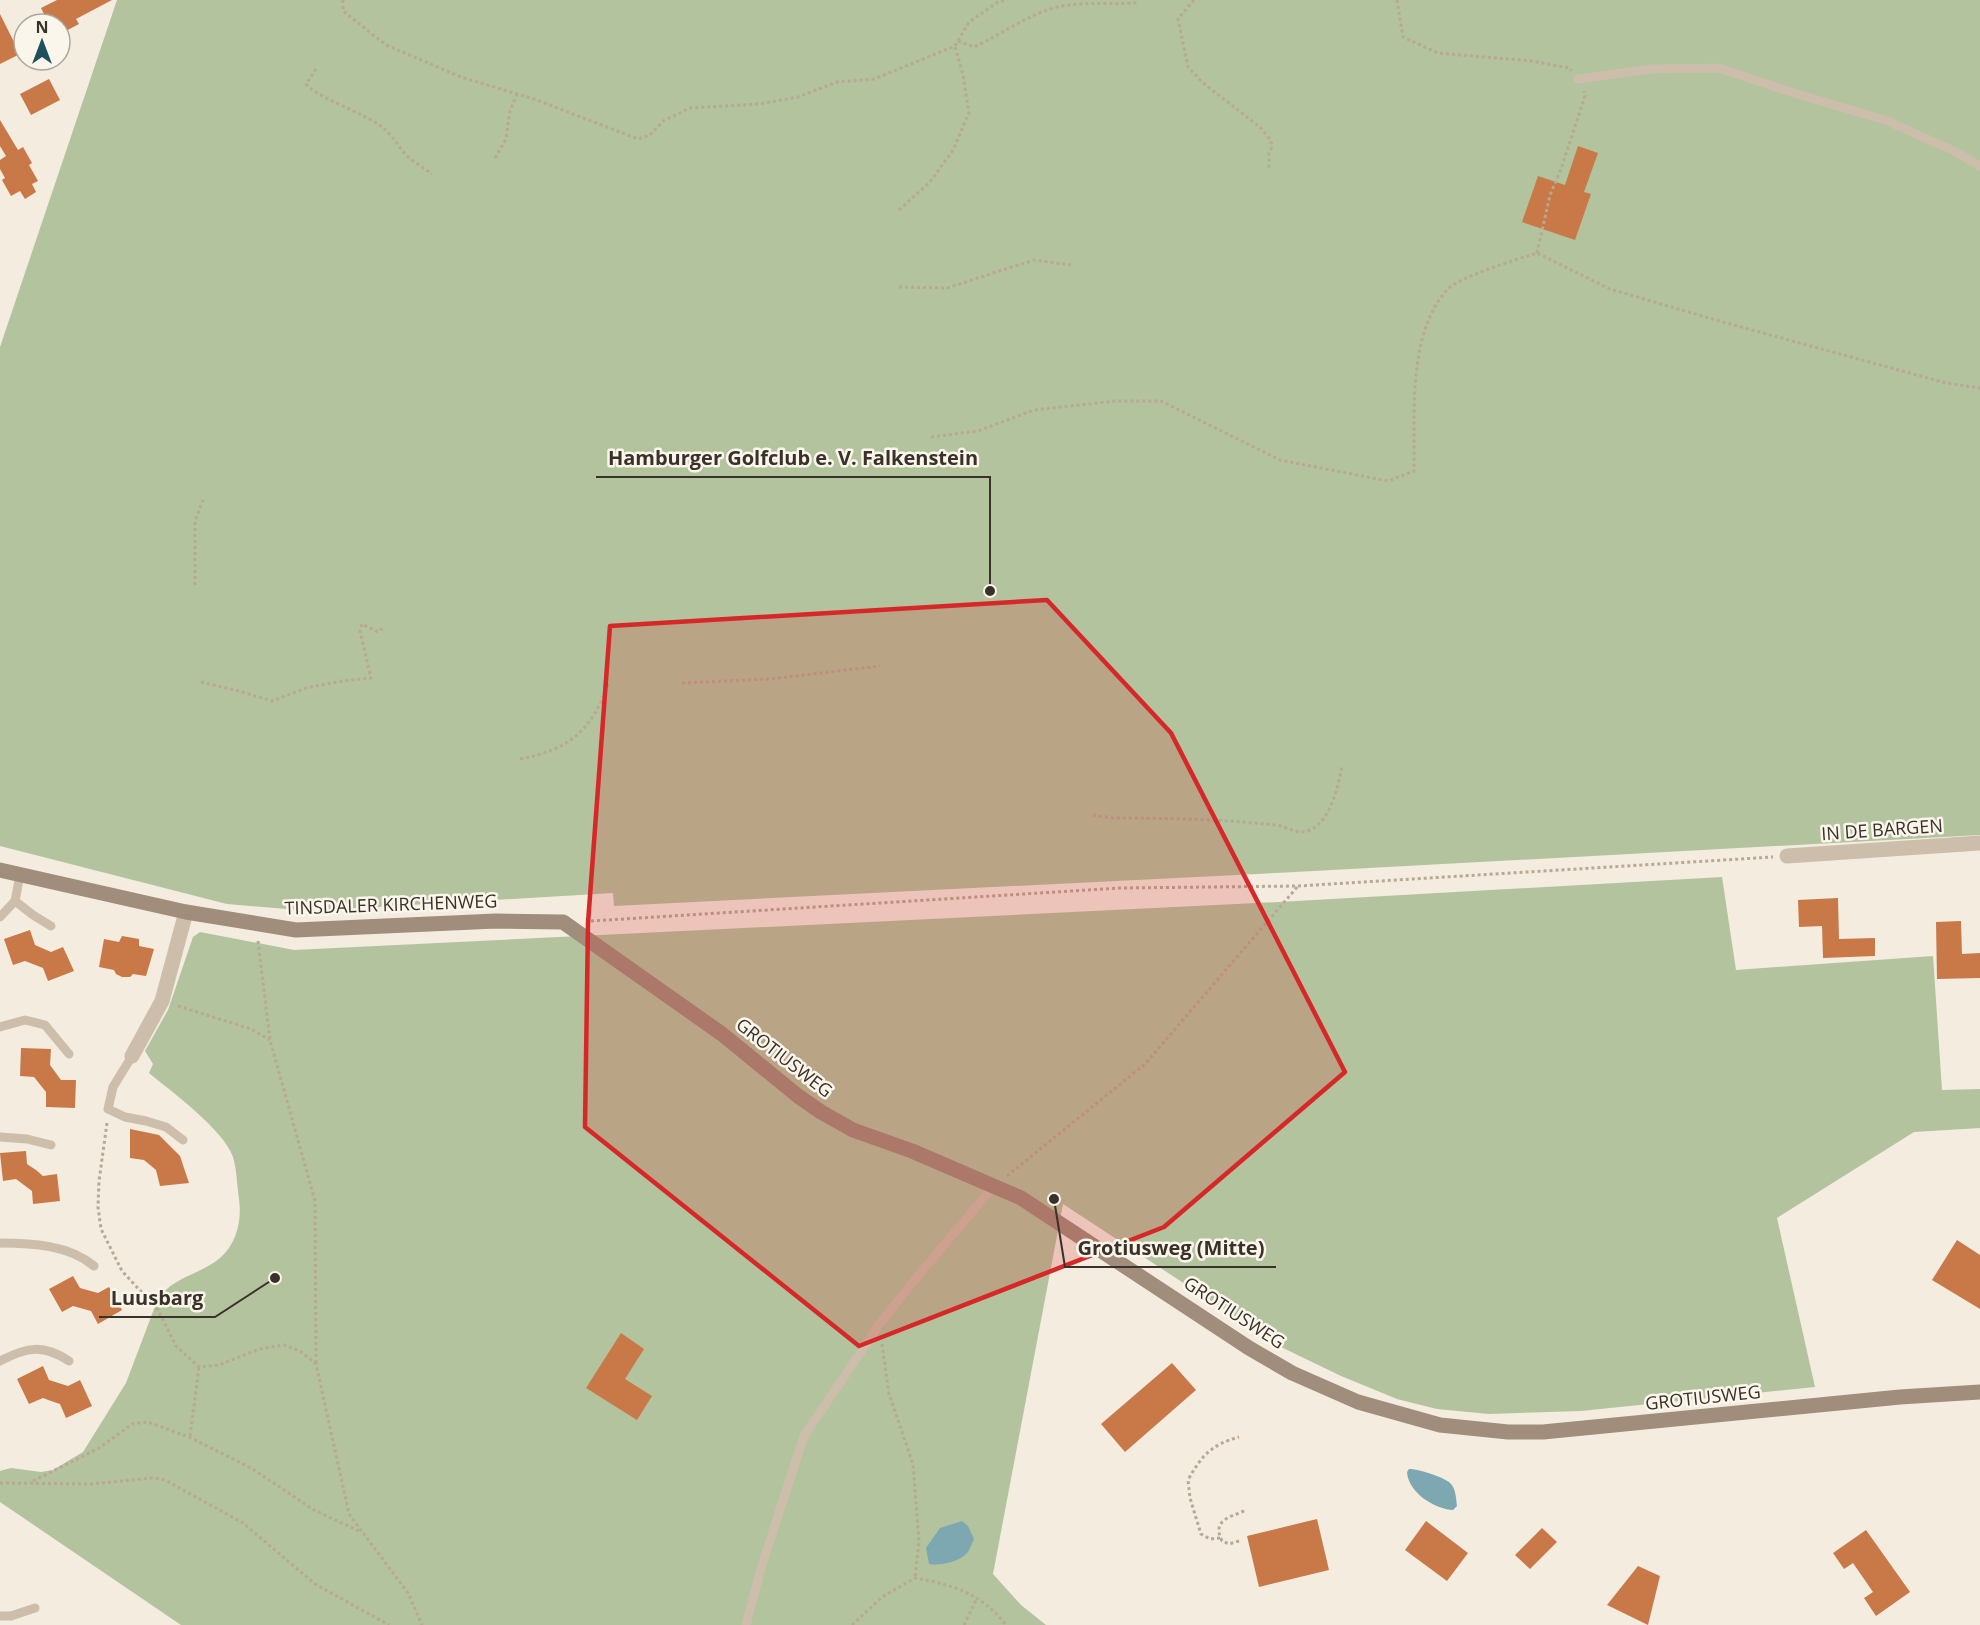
<svg xmlns="http://www.w3.org/2000/svg" width="1980" height="1625" font-family="'Open Sans',sans-serif">
<style>
.green{fill:#b2c39e}
.water{fill:#7da8b1}
.building{fill:#c97848}
.lines{fill:none;stroke-linecap:round;stroke-linejoin:round}
.path{stroke:#b8a894;stroke-width:3;stroke-dasharray:3 3;stroke-linecap:butt}
.lane{stroke:#ccbeaa;stroke-width:9}
.street{stroke:#ccbeaa;stroke-width:15}
.secondary{stroke:#a08d7b;stroke-width:15}
.marked{fill:#d62828;fill-opacity:0.2;stroke:#d62828;stroke-width:4.5;stroke-linejoin:round}
.labels{text-anchor:middle;stroke-width:5;stroke-linejoin:round;paint-order:stroke}
.street-label{font-size:18px;fill:#3a312a;stroke:#fbf6ec}
.leader{fill:none;stroke:#3a312a;stroke-width:2}
.callout-dot{fill:#3a312a;stroke:#fbf6ec;stroke-width:2}
.callout-label{font-size:20px;text-anchor:middle;font-weight:bold;fill:#3a312a;stroke:#fbf6ec;stroke-width:5;stroke-linejoin:round;paint-order:stroke}
</style>
<rect width="100%" height="100%" fill="#f3ecdf"/>
<g class="green">
<polygon points="117,0 1980,0 1980,835 1295,872 614,906 613,893 310,911 227,904 0,846 0,347"/>
<path d="M1722 877 1736 970 1933 956 1942 1090 1980 1089V1128L1914 1132 1777 1218 1815 1387 1581 1411 1489 1414 1437 1409 1397 1399 1341 1376 1281 1347 1063 1204 993 1574 1021 1605 1046 1625H181L0 1502V1471L11 1468 41 1472 53 1470 83 1452 126 1383 157 1301C171 1277 200 1275 220 1258 237 1243 242 1220 239 1199 237 1186 237 1170 233 1157 224 1130 172 1092 149 1073L153 1064 145 1051 168 1010 193 937 200 932 294 950 1279 902Z"/>
</g>
<g class="water">
<path d="M1409 1469C1418 1469 1444 1477 1450 1483 1456 1488 1456 1499 1457 1506L1453 1510C1434 1509 1408 1492 1407 1472Z"/>
<path d="M962 1521 968 1526 974 1539C972 1543 970 1550 967 1553 959 1562 940 1566 929 1564L926 1548 940 1528Z"/>
</g>
<g class="building">
<polygon points="57,0 112,0 76,19 79,24 60,34 60,24 49,24 41,8"/>
<polygon points="0,14 20,54 0,64"/>
<polygon points="49,79 60,100 31,115 20,94"/>
<polygon points="0,120 18,150 23,147 32,163 29,165 38,181 32,184 36,192 25,199 20,191 11,196 2,180 5,178 0,169 0,160 6,156 0,146"/>
<polygon points="1578,146 1598,153 1584,192 1591,194 1575,240 1522,222 1538,176 1565,185"/>
<polygon points="1838,898 1839,939 1875,938 1875,956 1823,958 1822,926 1799,927 1798,900"/>
<polygon points="1961,921 1962,954 1980,953 1980,978 1937,979 1936,922"/>
<polygon points="30,930 35,945 51,952 63,947 74,971 48,981 43,968 25,961 13,965 4,939"/>
<polygon points="122,936 139,939 139,946 154,949 146,976 133,974 130,977 122,977 116,974 114,970 99,967 104,939 119,942"/>
<polygon points="21,1048 51,1049 50,1065 61,1080 76,1080 75,1108 46,1107 46,1092 34,1077 20,1076"/>
<polygon points="130,1129 159,1135 180,1156 189,1183 160,1186 156,1170 144,1160 130,1158"/>
<polygon points="26,1151 27,1164 36,1170 43,1176 57,1174 60,1201 33,1204 32,1191 16,1179 3,1181 0,1153"/>
<polygon points="1957,1240 1980,1255 1980,1309 1932,1280"/>
<polygon points="73,1276 80,1288 98,1293 109,1287 122,1310 98,1324 91,1311 73,1306 62,1312 49,1289"/>
<polygon points="621,1333 644,1349 625,1379 652,1396 637,1420 586,1388"/>
<polygon points="1172,1363 1196,1390 1125,1452 1101,1424"/>
<polygon points="43,1366 49,1380 68,1386 80,1380 92,1406 66,1418 60,1404 51,1401 43,1398 29,1404 17,1379"/>
<polygon points="1317,1519 1329,1570 1259,1587 1247,1536"/>
<polygon points="1426,1521 1468,1553 1447,1581 1405,1550"/>
<polygon points="1542,1528 1557,1542 1530,1569 1515,1555"/>
<polygon points="1866,1530 1910,1592 1876,1616 1864,1598 1873,1592 1853,1563 1844,1569 1833,1553"/>
<polygon points="1638,1566 1660,1576 1648,1625 1607,1605"/>
</g>
<g class="lines">
<g class="path">
<polyline points="343,0 343,11 386,45 461,77 534,99 638,139 650,135 663,121 690,108 759,104 798,97 837,82 874,79 955,46 969,22 998,2 1007,0"/>
<polyline points="1194,0 1178,19 1188,67 1202,82 1261,128 1271,141 1272,147 1269,153 1269,168"/>
<polyline points="1397,0 1403,37 1438,53 1532,61 1569,68 1571,71"/>
<path d="M958 41 974 47C1002 34 1027 15 1057 7 1083 1 1109 5 1135 3L1138 0"/>
<path d="M316 69 306 84C315 96 362 113 378 124 390 132 397 144 406 155 413 162 424 168 432 174"/>
<polyline points="495,158 506,139 510,111 517,94"/>
<polyline points="899,210 930,182 953,150 969,113 963,75 955,46"/>
<polyline points="1537,253 1550,195 1561,169 1585,96 1584,91"/>
<polyline points="899,287 947,288 1034,260 1071,265"/>
<path d="M931 437 978 431 1034 410 1115 401H1161L1280 460 1388 481 1414 471C1415 416 1407 332 1448 289 1459 277 1518 259 1537 253L1610 289 1719 321 1946 383 1980 388"/>
<polyline points="195,585 195,521 203,500"/>
<polyline points="201,682 239,691 272,701 306,688 342,681 371,678 360,631 362,624 378,632 384,627"/>
<polyline points="682,683 770,679 880,666"/>
<path d="M520 759C568 750 592 731 608 684"/>
<path d="M1093 815 1113 818C1167 818 1221 819 1275 825 1288 826 1296 836 1310 830 1331 821 1338 786 1342 766"/>
<polyline points="591,921 1120,888 1298,886 1773,857"/>
<polyline points="258,941 270,1040 315,1201 316,1364"/>
<polyline points="178,1006 251,1029 270,1040"/>
<polyline points="107,1123 99,1181 98,1207 101,1229 122,1271 158,1310 176,1346 199,1367 219,1365 259,1349 284,1345 300,1351 316,1364 349,1514 408,1593 422,1625"/>
<polyline points="1007,1176 1145,1064 1298,886"/>
<polyline points="882,1344 889,1394 913,1464 919,1541 915,1578"/>
<polyline points="190,1436 199,1367"/>
<polyline points="33,1481 99,1448 132,1424 148,1422 189,1437 251,1468 314,1510 361,1532"/>
<polyline points="0,1483 92,1484 152,1478 165,1480 243,1523 315,1584 389,1625"/>
<path d="M1220 1538 1210 1539 1201 1534 1190 1498 1188 1480C1202 1455 1211 1445 1239 1437"/>
<path d="M1239 1541 1229 1544 1222 1541C1211 1519 1232 1517 1246 1510"/>
<path d="M852 1625 882 1597 915 1578C953 1585 981 1593 1006 1625"/>
<polyline points="964,1625 977,1598"/>
</g>
<g class="lane">
<polyline points="1578,79 1651,69 1719,68 1794,93 1885,120 1954,151 1980,166"/>
<polyline points="15,901 33,915 51,926"/>
<polyline points="0,917 15,901 20,875"/>
<polyline points="0,1027 25,1020 45,1025 69,1054"/>
<polyline points="132,1056 113,1087 108,1109 125,1117 146,1121 166,1127 183,1140"/>
<polyline points="0,1137 27,1139 51,1145"/>
<path d="M0 1243C32 1243 69 1245 94 1266"/>
<path d="M0 1361C27 1347 43 1344 69 1361"/>
<polyline points="0,1616 11,1616 35,1608"/>
<polyline points="746,1625 762,1565 804,1436 879,1325 912,1283 993,1187"/>
</g>
<g class="street">
<polyline points="1787,856 1980,843"/>
<polyline points="132,1056 162,1001 186,912"/>
</g>
<polyline class="secondary" points="0,870 186,912 296,930 496,921 563,922 722,1034 798,1096 821,1112 853,1130 912,1151 1021,1198 1249,1348 1292,1373 1358,1402 1440,1425 1508,1432 1543,1432 1900,1397 1980,1392"/>
</g>
<path class="marked" d="M1047 600 1171 733 1345 1072 1164 1227 859 1346 585 1127 588 923 610 626Z"/>
<g class="labels">
<g class="street-label">
<text transform="translate(1882 830) rotate(-4)" y="6">IN DE BARGEN</text>
<text transform="translate(391 905) rotate(-2)" y="6">TINSDALER KIRCHENWEG</text>
<text transform="translate(784 1058) rotate(38)" y="6">GROTIUSWEG</text>
<text transform="translate(1234 1313) rotate(33)" y="6">GROTIUSWEG</text>
<text transform="translate(1703 1398) rotate(-6)" y="6">GROTIUSWEG</text>
</g>
</g>
<path class="leader" d="M990 591L990 477H596M1054 1199L1065 1267H1276M275 1278L215 1317H99"/>
<g class="callout-dot">
<circle cx="990" cy="591" r="6"/>
<circle cx="1054" cy="1199" r="6"/>
<circle cx="275" cy="1278" r="6"/>
</g>
<g class="callout-label">
<text x="793" y="465">Hamburger Golfclub e. V. Falkenstein</text>
<text x="1171" y="1255">Grotiusweg (Mitte)</text>
<text x="157" y="1305">Luusbarg</text>
</g>
<g transform="translate(42 42)"><circle r="28" fill="#fbf6ec" stroke="#aea79e" stroke-width="1.5"/>
<path d="M0-4.5L10 22L0 15L-10 22Z" fill="#1e505d"/>
<text y="-9" font-size="16" font-weight="bold" text-anchor="middle" fill="#3a312a">N</text>
</g>
</svg>
